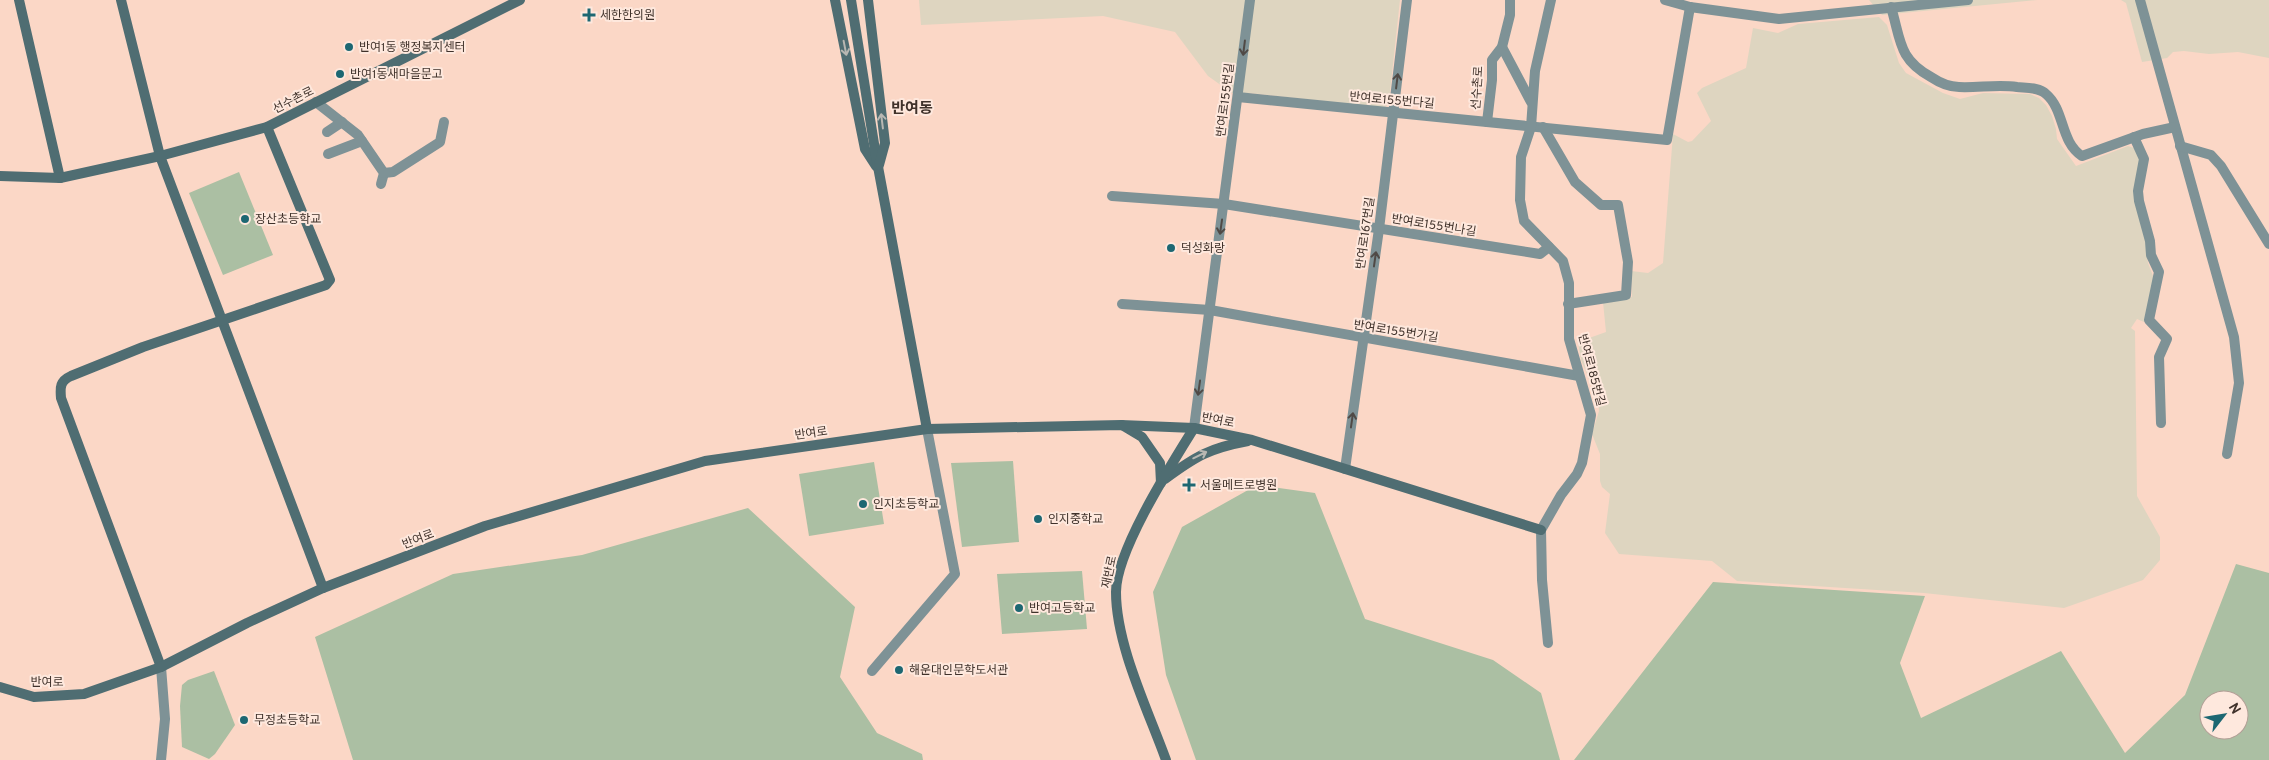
<svg xmlns="http://www.w3.org/2000/svg" width="2269" height="760" font-family="Overpass,'Noto Sans KR',sans-serif">
<style>
.industrial{fill:#ded5c0}
.green{fill:#abbfa3;fill-rule:evenodd}
.lines{fill:none;stroke-linecap:round;stroke-linejoin:round}
.street{stroke:#7e9296;stroke-width:10}
.secondary{stroke:#4f6d72;stroke-width:10}
.oneway{stroke:#b8b7b2}
.oneway2{stroke:#504a46}
.poi-dot{fill:#1d6772;stroke:#fee8dd;stroke-width:2}
.labels{text-anchor:middle;stroke-width:4;stroke-linejoin:round;paint-order:stroke}
.poi-label{font-size:12px;fill:#40322b;stroke:#fee8dd;text-anchor:start}
.street-label{font-size:12px;fill:#40322b;stroke:#fee8dd}
.quarter-label{font-size:15px;font-weight:bold;fill:#40322b;stroke:#fee8dd}
</style>
<rect width="100%" height="100%" fill="#fbd7c6"/>
<g class="industrial">
<polygon points="919,0 1400,0 1389,101 1385,108 1249,93 1232,93 1208,76 1175,32 1103,16 921,25"/>
<polygon points="1869,0 2037,0 1882,15"/>
<polygon points="2121,0 2269,0 2269,58 2238,52 2209,54 2184,51 2173,52 2167,58 2142,62 2126,3"/>
<polygon points="1879,17 1887,25 1899,63 1906,73 1943,93 1960,99 1983,93 2030,94 2039,98 2046,105 2052,116 2056,129 2057,139 2076,166 2128,146 2134,148 2139,158 2148,263 2155,281 2144,322 2137,319 2131,328 2135,331 2137,496 2160,537 2160,560 2143,580 2064,608 1924,593 1737,581 1712,561 1619,554 1605,533 1610,494 1602,487 1600,481 1600,454 1592,434 1599,411 1598,400 1581,360 1578,342 1606,332 1603,302 1632,297 1631,271 1648,273 1663,263 1673,134 1688,142 1692,141 1711,121 1697,93 1702,88 1746,68 1753,28 1778,33 1798,24"/>
</g>
<g class="green">
<polygon points="239,172 273,255 223,275 189,193"/>
<polygon points="1013,461 1019,542 962,547 951,463"/>
<polygon points="874,462 884,524 809,536 799,474"/>
<polygon points="1257,485 1315,493 1365,619 1493,660 1541,693 1560,760 1196,760 1166,675 1153,592 1182,527"/>
<polygon points="748,508 855,607 840,677 877,733 922,754 923,760 353,760 315,637 453,574 582,555"/>
<path d="M2236 564 2269 573V760H1574L1713 582 1925 596 1900 663 1921 718 2061 651 2125 753 2185 695ZM2209 700H2239V730H2209Z"/>
<polygon points="1082,571 1087,629 1002,634 997,574"/>
<polygon points="214,671 235,725 215,754 209,759 182,747 180,706 182,685 188,680"/>
</g>
<g class="lines">
<g class="street">
<polyline points="1665,0 1690,7 1779,19 1968,0"/>
<polyline points="2140,0 2234,337 2239,383 2227,454"/>
<path d="M1891 7C1901 40 1898 59 1931 77 1940 83 1948 87 1959 87 1978 88 1998 84 2017 87 2026 88 2039 87 2046 94 2065 110 2060 142 2082 156L2143 134 2175 127"/>
<polyline points="1502,47 1531,102"/>
<polyline points="1238,97 1667,140 1690,7"/>
<polyline points="316,102 358,135 384,173 381,184"/>
<polyline points="1487,122 1492,80 1492,60 1502,47 1510,15 1510,0"/>
<polyline points="1543,127 1575,182 1601,205 1618,205 1628,262 1626,295 1568,304"/>
<polyline points="327,132 342,122"/>
<polyline points="2134,137 2144,159 2138,191 2139,201 2150,241 2151,255 2159,272 2149,320 2167,339 2159,357 2161,423"/>
<polyline points="2180,146 2211,155 2221,166 2269,244"/>
<polyline points="328,154 362,141"/>
<polyline points="384,173 393,172 440,142 444,122"/>
<polyline points="1112,196 1224,204 1540,254 1549,247"/>
<polyline points="1122,304 1210,310 1579,376"/>
<polyline points="1194,428 1250,0"/>
<polyline points="1345,469 1379,229 1407,0"/>
<polyline points="1548,643 1542,580 1541,530 1561,495 1577,474 1582,463 1591,415 1569,339 1569,283 1563,261 1524,221 1520,200 1521,157 1531,127 1535,71 1551,0"/>
<polyline points="161,667 165,719 161,760"/>
<polyline points="872,671 955,574 927,429"/>
</g>
<g class="secondary">
<polyline points="19,0 60,178"/>
<polyline points="121,0 160,156 323,588"/>
<polyline points="835,0 865,149 876,166"/>
<polyline points="851,0 876,156 927,429"/>
<polyline points="868,0 885,143 879,165"/>
<polyline points="0,176 60,178 160,156 267,127 520,0"/>
<polyline points="1122,425 1142,437 1160,463 1161,483"/>
<path d="M1165 479C1196 456 1210 448 1248 441"/>
<path d="M161 667 61 398C60 387 60 381 71 376L143 347 326 285 330 280 267 127"/>
<polyline points="0,687 34,697 84,694 161,667 247,623 323,588 485,526 705,461 927,429 1121,425 1194,428 1252,440 1541,530"/>
<path d="M1166 760C1148 710 1116 645 1116 592 1116 551 1171 465 1194 428"/>
</g>
</g>
<defs><path id="oneway-shaft" d="M-6 0H5M1.5-3L5.5 0L1.5 3" fill="none" stroke-width="1.6" stroke-linecap="round" stroke-linejoin="round" transform="scale(1.25)"/></defs>
<g class="oneway">
<use href="#oneway-shaft" transform="translate(845 48) rotate(79)"/>
<use href="#oneway-shaft" transform="translate(882 121) rotate(-97)"/>
<use href="#oneway-shaft" transform="translate(1200 455) rotate(-26)"/>
</g>
<g class="oneway2">
<use href="#oneway-shaft" transform="translate(1244 48) rotate(97)"/>
<use href="#oneway-shaft" transform="translate(1397 81) rotate(-83)"/>
<use href="#oneway-shaft" transform="translate(1221 227) rotate(98)"/>
<use href="#oneway-shaft" transform="translate(1375 259) rotate(-82)"/>
<use href="#oneway-shaft" transform="translate(1199 388) rotate(98)"/>
<use href="#oneway-shaft" transform="translate(1352 420) rotate(-82)"/>
</g>
<g class="poi-dot">
<path d="M586.5 7.5h5v5h5v5h-5v5h-5v-5h-5v-5h5z"/>
<circle cx="349" cy="47" r="5"/>
<circle cx="340" cy="74" r="5"/>
<circle cx="245" cy="219" r="5"/>
<circle cx="1171" cy="248" r="5"/>
<path d="M1186.5 477.5h5v5h5v5h-5v5h-5v-5h-5v-5h5z"/>
<circle cx="863" cy="504" r="5"/>
<circle cx="1038" cy="519" r="5"/>
<circle cx="1019" cy="608" r="5"/>
<circle cx="899" cy="670" r="5"/>
<circle cx="244" cy="720" r="5"/>
</g>
<g class="labels">
<g class="poi-label">
<text x="600" y="19">세한한의원</text>
<text x="359" y="51">반여1동 행정복지센터</text>
<text x="350" y="78">반여1동새마을문고</text>
<text x="255" y="223">장산초등학교</text>
<text x="1181" y="252">덕성화랑</text>
<text x="1200" y="489">서울메트로병원</text>
<text x="873" y="508">인지초등학교</text>
<text x="1048" y="523">인지중학교</text>
<text x="1029" y="612">반여고등학교</text>
<text x="909" y="674">해운대인문학도서관</text>
<text x="254" y="724">무정초등학교</text>
</g>
<g class="street-label">
<text transform="translate(1477 88) rotate(-86)" y="4">선수촌로</text>
<text transform="translate(293 100) rotate(-27)" y="4">선수촌로</text>
<text transform="translate(1225 100) rotate(-83)" y="4">반여로155번길</text>
<text transform="translate(1392 100) rotate(5)" y="4">반여로155번다길</text>
<text transform="translate(1434 225) rotate(9)" y="4">반여로155번나길</text>
<text transform="translate(1365 233) rotate(-82)" y="4">반여로167번길</text>
<text transform="translate(1396 331) rotate(9)" y="4">반여로155번가길</text>
<text transform="translate(1592 370) rotate(75)" y="4">반여로185번길</text>
<text transform="translate(1218 420) rotate(11)" y="4">반여로</text>
<text transform="translate(811 433) rotate(-8)" y="4">반여로</text>
<text transform="translate(418 539) rotate(-21)" y="4">반여로</text>
<text transform="translate(1109 572) rotate(-78)" y="4">재반로</text>
<text x="47" y="686">반여로</text>
</g>
<g class="quarter-label">
<text x="912" y="113">반여동</text>
</g>
</g>
<g transform="translate(2224 715) rotate(59)"><circle r="24" fill="#fee8dd" stroke="#b29f96"/>
<path d="M0-4L9 19L0 12L-9 19Z" fill="#1d6772"/>
<text y="-8" font-size="14" font-weight="bold" text-anchor="middle" fill="#40322b">N</text>
</g>
</svg>
